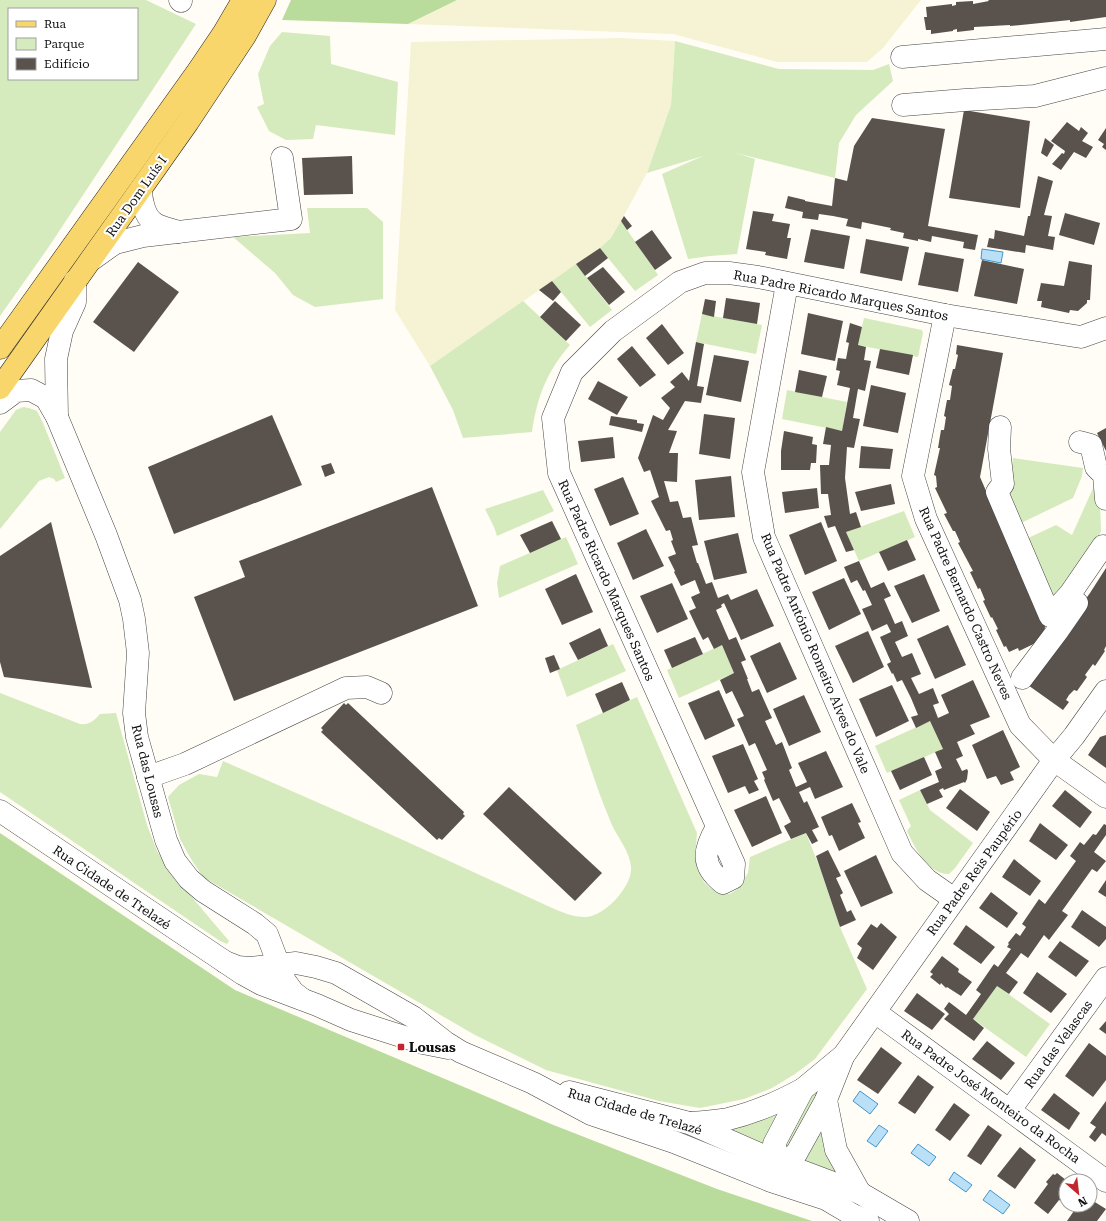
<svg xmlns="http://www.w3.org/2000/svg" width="1106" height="1221" font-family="'Roboto Serif',serif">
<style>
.farmland{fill:#f6f3d4}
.green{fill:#d5ebbd;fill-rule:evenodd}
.forest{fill:#b9dc9c}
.water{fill:#b9e0f7;stroke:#3f96cf}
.building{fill:#5a524d}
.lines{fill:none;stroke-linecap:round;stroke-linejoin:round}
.minor-casing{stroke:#444;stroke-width:23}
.major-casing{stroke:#222;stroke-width:23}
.minor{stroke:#fff;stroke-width:22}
.major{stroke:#f9d66b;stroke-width:22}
.poi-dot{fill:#c4262e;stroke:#fff;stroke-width:1.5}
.labels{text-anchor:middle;stroke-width:4;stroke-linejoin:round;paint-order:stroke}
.street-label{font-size:13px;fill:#111;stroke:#fff}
.poi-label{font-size:13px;font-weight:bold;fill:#111;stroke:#fff;text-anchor:start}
</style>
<rect width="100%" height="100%" fill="#fffdf5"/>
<g class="farmland">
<polygon points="457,0 921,0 883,48 867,62 777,62 673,34 408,24"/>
<polygon points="621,38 675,41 671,105 647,173 621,221 607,243 430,366 395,310 411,42"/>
</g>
<g class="green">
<path d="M0 0H146L196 24 48 248 0 316ZM9 9H137V79H9Z"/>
<polygon points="282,32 330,36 331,64 398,82 395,135 316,125 313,139 286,140 269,131 257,107 264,104 258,74 270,46"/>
<polygon points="675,41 779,69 873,70 889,64 893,81 856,115 839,143 835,178 736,153 755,159 737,254 710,256 688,259 662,174 703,156 647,173 671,105"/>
<polygon points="307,208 367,208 383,222 383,299 315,307 293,295 275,273 233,237 310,233"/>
<polygon points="621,221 658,275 635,291 600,248 610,239"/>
<polygon points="576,264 612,310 590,327 552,281"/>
<path d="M523 301 570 345C547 371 537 397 532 432L463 438 453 410 430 366Z"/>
<polygon points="702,314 762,325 756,354 696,342"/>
<polygon points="864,318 922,330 923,333 918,357 858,345"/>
<polygon points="787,390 847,402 842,431 782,419"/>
<polygon points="23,407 29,408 37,411 43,423 65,478 56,482 54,479 49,477 39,481 0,529 0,432 16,410"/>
<polygon points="1013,458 1083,468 1082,476 1073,498 1019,524 1007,497"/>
<polygon points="1099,475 1101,531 1093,552 1052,599 1026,539 1056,525 1072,535"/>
<polygon points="543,490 554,511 497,536 494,527 485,509"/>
<polygon points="904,511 915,537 859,561 846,532"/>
<polygon points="566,537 578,564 499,598 497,583 500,566"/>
<polygon points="613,644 626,671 567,697 557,670"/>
<polygon points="722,645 734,673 679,698 667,670"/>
<path d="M0 693 80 724C89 725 94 721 100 714L116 713 147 825 157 851 174 876 229 941 227 944 220 941 0 792Z"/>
<path d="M637 697 697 833 695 859 704 882 710 888 719 893 730 894 736 890 744 879 748 873 750 857 806 833 821 871 840 927 867 989 815 1059 795 1074 772 1088 744 1099 700 1108 659 1101 546 1070 475 1035 203 877 191 859 180 839 168 797 179 785 199 774 217 777 223 761 392 835 550 907C561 912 573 917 585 917 604 917 633 886 631 867 630 852 618 838 612 825 598 793 588 759 576 725Z"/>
<polygon points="930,721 943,749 887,773 875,746"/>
<path d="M920 790 930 810 973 843 955 868 949 874C929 875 914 847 907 831L911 826 899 800Z"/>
<polygon points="997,986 1050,1024 1026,1057 973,1019"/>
<path d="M820 1087 790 1152 782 1144C789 1131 808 1093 820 1087Z"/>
<polygon points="786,1108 765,1147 719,1129"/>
<polygon points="824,1117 840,1176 803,1162"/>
</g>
<g class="forest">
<polygon points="291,0 457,0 408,24 282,20"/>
<polygon points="0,833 235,990 551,1124 717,1189 812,1221 0,1221"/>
</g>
<g class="water">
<polygon points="982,249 1003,252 1001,263 981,259"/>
<polygon points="860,1091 878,1104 870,1114 853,1101"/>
<polygon points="879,1125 888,1131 876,1147 867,1141"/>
<polygon points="918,1144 936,1157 929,1166 911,1153"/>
<polygon points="954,1172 972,1185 966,1192 949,1180"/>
<polygon points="990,1190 1010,1205 1003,1214 983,1200"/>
</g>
<g class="building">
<polygon points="988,0 1106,0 1106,17 1070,22 1070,20 1010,26 1010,25 974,27 974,30 957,32 957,29 953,30 953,31 931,34 931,30 926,30 924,17 927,17 926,7 952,4 952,6 956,5 956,2 973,1 973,4 989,1"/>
<polygon points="964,110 1030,121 1020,208 949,198"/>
<polygon points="872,118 945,129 928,226 978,235 975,250 963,248 964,242 932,236 931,242 918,239 918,241 903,238 904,233 890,230 891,228 862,222 861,229 846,226 848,219 833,216 819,214 818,220 802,218 803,212 785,208 788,196 805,200 805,201 832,206 835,178 847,181 854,146"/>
<polygon points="1067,122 1079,131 1081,127 1088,133 1082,141 1093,147 1086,158 1074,152 1061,170 1052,164 1062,153 1064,154 1065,151 1051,141"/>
<polygon points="1106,128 1106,150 1102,147 1104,144 1098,140"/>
<polygon points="1045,138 1054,145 1047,157 1041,153"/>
<polygon points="352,156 353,194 304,195 302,158"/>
<polygon points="1038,176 1053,181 1044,215 1052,216 1048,236 1055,237 1053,250 1026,245 1025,253 987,247 989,238 994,239 995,230 1024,236 1028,216 1030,216"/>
<polygon points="753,211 774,214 772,221 790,224 787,238 791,238 787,259 765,255 766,252 746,249"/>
<polygon points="1065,213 1100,223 1094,245 1059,235"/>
<polygon points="624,216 632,226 627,230 621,221"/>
<polygon points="811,229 850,236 844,269 804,262"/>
<polygon points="652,230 672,258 655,270 635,242"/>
<polygon points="866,239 909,247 902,281 860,273"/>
<polygon points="600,248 608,258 585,276 576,264"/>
<polygon points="925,252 964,259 958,292 918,285"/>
<polygon points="982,260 1024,269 1017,304 974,296"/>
<polygon points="1069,261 1092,265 1090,300 1087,300 1087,303 1078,311 1070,310 1069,313 1041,307 1042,301 1037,301 1041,283 1064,286"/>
<polygon points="138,262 179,292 134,352 93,322"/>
<polygon points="603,267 625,292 609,305 587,278"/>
<polygon points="552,281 561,292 553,301 539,290"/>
<polygon points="726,298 760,303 757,324 723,318"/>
<polygon points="705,299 716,301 714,317 702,314"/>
<polygon points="555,301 581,325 566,341 540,317"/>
<polygon points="808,313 843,321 835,361 801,354"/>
<polygon points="850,323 862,327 858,345 866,347 864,360 871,361 865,391 858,389 853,418 860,419 854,448 847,447 845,478 850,514 856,512 861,527 846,532 854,550 846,552 835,526 828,528 824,516 831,515 828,494 821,494 820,465 829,465 831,445 823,444 826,427 842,431 850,388 837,385 840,371 836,370 838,358 846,359 849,343 846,342"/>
<polygon points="662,324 684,353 668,365 646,338"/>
<polygon points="696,342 704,344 697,386 704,387 701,403 685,401 668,430 677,431 669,453 678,453 677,482 664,481 670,502 678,501 683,518 691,517 698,545 692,546 697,563 698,563 706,584 712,582 718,598 728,594 731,600 757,589 774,626 741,640 724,603 721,605 722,607 716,610 729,640 736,637 746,660 741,662 748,679 747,679 752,692 759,689 772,718 765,721 776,745 782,742 792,768 789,770 796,787 807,782 798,763 826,751 843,787 815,799 810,787 799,792 804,803 807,801 819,827 812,830 818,841 812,844 806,833 791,839 784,826 791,822 779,798 773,801 764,780 765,779 762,772 767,770 755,743 749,746 737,719 744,716 732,691 726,694 720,680 734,673 722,645 714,649 708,637 703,640 696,626 689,611 696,608 691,597 700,593 695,580 681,586 674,572 675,571 668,557 676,554 671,541 673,540 670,530 666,531 651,501 659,497 650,470 644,472 638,458 653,415 663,420 670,408 661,398 675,387 670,382 682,372 689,381"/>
<polygon points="957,345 1003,353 980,477 1045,626 1044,639 1019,651 1018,648 1009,652 1006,646 1004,647 996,630 998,629 992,617 991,618 983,601 985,600 980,588 978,589 970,572 973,571 958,543 960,542 955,531 953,531 944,514 947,513 935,488 937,487 936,476 934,475 940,448 938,448 941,430 944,430 946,417 944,416 947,400 950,400 952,386 949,385 953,369 955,369 958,355 956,354"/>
<polygon points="632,346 656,375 640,387 617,359"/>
<polygon points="880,349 913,355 909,375 876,368"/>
<polygon points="714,355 749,361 741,402 706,395"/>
<polygon points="799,370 827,376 822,397 795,392"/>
<polygon points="598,381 628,397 617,415 588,399"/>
<polygon points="871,385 906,393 898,433 863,426"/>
<polygon points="704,414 735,418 730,459 699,454"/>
<polygon points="272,415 302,485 174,534 148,467"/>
<polygon points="611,416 637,420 637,423 644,424 642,432 609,425"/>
<polygon points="1106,428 1106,451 1097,433"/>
<polygon points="784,431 813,437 812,444 817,445 816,463 811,463 810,470 781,470 781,451"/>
<polygon points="613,437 615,458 581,462 578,441"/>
<polygon points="861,446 893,449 890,469 859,468"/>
<polygon points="331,463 335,473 325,477 321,466"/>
<polygon points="731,476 735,517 699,520 695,480"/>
<polygon points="623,477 639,514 610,526 594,489"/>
<polygon points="891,484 895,504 861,511 855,492"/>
<polygon points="432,487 478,606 234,701 194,597 245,577 239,561"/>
<polygon points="817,488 819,508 785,513 782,492"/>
<polygon points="552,521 561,539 530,553 520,535"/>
<polygon points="51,522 92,688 4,677 0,662 0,556"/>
<polygon points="821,522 837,561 805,575 789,535"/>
<polygon points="646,529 664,566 633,580 617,543"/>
<polygon points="738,533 747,573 714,580 704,541"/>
<polygon points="907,540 916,560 888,571 879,552"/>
<polygon points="859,561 871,588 884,582 891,596 884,599 895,624 902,621 908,636 895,642 902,657 912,653 921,674 911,678 919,694 933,688 939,703 933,705 938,718 949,713 941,695 973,680 990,717 970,725 975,734 957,742 963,756 956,759 962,771 967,769 968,771 967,779 965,783 964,782 944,790 943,788 939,790 943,797 927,804 920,790 939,782 935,771 942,768 935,752 943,749 930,721 916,728 911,717 918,715 911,698 902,680 897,682 893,673 892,674 887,664 891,662 880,637 891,632 887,624 872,631 862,609 872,605 865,590 863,591 857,580 851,583 844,567"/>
<polygon points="1106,568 1106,646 1104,650 1105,651 1095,666 1093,664 1085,675 1087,677 1077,691 1074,690 1069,695 1066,700 1069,702 1063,710 1025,683 1090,593"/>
<polygon points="576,574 593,612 562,625 545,589"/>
<polygon points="924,574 940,611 912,623 894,586"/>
<polygon points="844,578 861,614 829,630 812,592"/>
<polygon points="672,583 688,619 657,633 640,596"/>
<polygon points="948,625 966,665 935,679 917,639"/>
<polygon points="600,628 608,646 578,660 569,643"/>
<polygon points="868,631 884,667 853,683 835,646"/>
<polygon points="695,637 703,654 672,668 664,650"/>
<polygon points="780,642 797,679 767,693 750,656"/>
<polygon points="554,655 560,669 550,673 545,658"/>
<polygon points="622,682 630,700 603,713 595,694"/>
<polygon points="892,685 909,721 876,737 859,699"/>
<polygon points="719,690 735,726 705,740 688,703"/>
<polygon points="804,695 821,732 789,746 773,709"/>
<polygon points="344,703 346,705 348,703 464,812 463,814 465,816 442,840 439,838 437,840 321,732 323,730 321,728"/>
<polygon points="1003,730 1020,767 1010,772 1014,780 1001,785 996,776 987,779 972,745"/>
<polygon points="1106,735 1106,768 1088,755 1100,737"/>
<polygon points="743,744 758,779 754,781 759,790 749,794 745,786 728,793 712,756"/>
<polygon points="924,757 932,775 900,790 891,771"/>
<polygon points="509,787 602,873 575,901 483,814"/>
<polygon points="960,789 990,812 977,831 946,808"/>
<polygon points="1065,790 1092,812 1080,828 1052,806"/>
<polygon points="766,796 782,833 752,847 734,810"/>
<polygon points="852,803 861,822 858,823 865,838 839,851 832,835 829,836 821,817"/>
<polygon points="1040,823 1068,845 1056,860 1029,841"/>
<polygon points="1104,824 1106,825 1106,835 1094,852 1106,861 1097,872 1092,869 1062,911 1068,915 1049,940 1044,935 1028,958 1021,953 1006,973 1018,982 1009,994 997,986 973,1019 984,1028 974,1041 944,1019 949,1014 944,1009 949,1002 966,1015 981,994 976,990 994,964 998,967 1011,949 1007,947 1009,944 1008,943 1016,933 1020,936 1026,927 1022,924 1039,899 1045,904 1076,861 1070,856 1080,842 1084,845 1093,834 1096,835"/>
<polygon points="828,850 841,876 836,878 843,893 840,895 847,912 851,910 856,920 840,927 816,856"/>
<polygon points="876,855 893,893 861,907 844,871"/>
<polygon points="1014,859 1041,881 1030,896 1002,877"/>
<polygon points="1106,880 1106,897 1098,892"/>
<polygon points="991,892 1018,913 1007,928 979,908"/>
<polygon points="1082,910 1106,927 1106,939 1099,947 1071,927"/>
<polygon points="881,923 897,937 873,970 857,958 862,948 857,944 871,924 877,928"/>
<polygon points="966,925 995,947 981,964 953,944"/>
<polygon points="1060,941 1089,961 1076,977 1048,957"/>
<polygon points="942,956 959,969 958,972 972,982 961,996 947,987 946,988 941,983 940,985 930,977 933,974 930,972"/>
<polygon points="1037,972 1067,994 1051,1013 1023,993"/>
<polygon points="917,993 945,1014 932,1030 904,1011"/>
<polygon points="1106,1021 1106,1034 1099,1029"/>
<polygon points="987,1041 1015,1063 1001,1080 972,1059"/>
<polygon points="1089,1043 1106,1056 1106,1080 1093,1097 1065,1076"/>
<polygon points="881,1047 902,1063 878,1094 857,1080"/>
<polygon points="918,1075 934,1087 915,1114 898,1103"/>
<polygon points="1054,1093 1080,1113 1069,1130 1041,1110"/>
<polygon points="1106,1101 1106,1136 1102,1133 1095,1142 1089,1137 1096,1127 1090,1123"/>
<polygon points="954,1103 970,1115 950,1141 935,1130"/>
<polygon points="988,1125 1002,1135 981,1165 967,1156"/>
<polygon points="1020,1147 1036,1160 1015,1189 997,1176"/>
<polygon points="1057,1173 1066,1180 1066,1194 1061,1201 1059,1200 1048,1214 1034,1203 1048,1184 1046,1182 1053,1174 1055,1175"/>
<polygon points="1090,1199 1106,1209 1097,1221 1067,1221 1078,1205 1090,1205"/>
</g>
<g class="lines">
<g class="minor-casing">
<g id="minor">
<polyline points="180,0 181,1"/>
<polyline points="902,57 1106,39"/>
<polyline points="903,105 965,100 1035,96 1106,78"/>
<path d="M141 189C141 199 144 216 154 223 161 228 170 229 178 232"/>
<polyline points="91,260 115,243 143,236 291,219 282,158"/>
<polyline points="787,284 753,472 764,537 902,853 927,880 954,899"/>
<polyline points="945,315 913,476 926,519 1020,725 1054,760 1106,797"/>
<polyline points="0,403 16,391 31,390 46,398 57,417 106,535 130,600 134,619 138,653 134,713 137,737 166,840 175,861 189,879 203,891 255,924 267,934 285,981 293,992 302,999"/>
<polyline points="57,417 56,359 62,331 75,302 75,281"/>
<polyline points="1000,427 999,449 1003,484 997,492 1050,616 1070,594 1103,546"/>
<polyline points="1080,442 1091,445 1096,467 1104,475 1106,499"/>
<polyline points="1022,678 1059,629 1077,603"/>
<polyline points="148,777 185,764 346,688 367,687 381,693"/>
<polyline points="0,811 243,974 261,984 317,1005 351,1020 423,1043 448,1048"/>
<path d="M717 827C704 849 700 865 723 883L733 878 734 864 559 473 553 418 572 372 613 331 680 282 705 273H729L758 277 945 315 1081 337 1106 328"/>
<polyline points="225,962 238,967 250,968 296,963 316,967 336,973 413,1017 445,1042 461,1052 533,1083 591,1114 674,1142 771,1181 826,1199 853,1215 868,1221"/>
<polyline points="875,1012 1106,1181"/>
<polyline points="569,1092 689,1123 780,1163 860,1193 908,1221"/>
<polyline points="826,1100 836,1150 860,1193"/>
<polyline points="1010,1110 1106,978"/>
<path d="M690 1123C703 1122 715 1121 728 1119 754 1113 779 1102 803 1089"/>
<polyline points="780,1163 774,1144 803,1089 844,1055 1054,760 1074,736 1106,691"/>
<polyline points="780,1163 796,1154 826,1100 843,1057"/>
</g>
</g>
<g class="major-casing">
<g id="major">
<polyline points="0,348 198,71 223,34 243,0"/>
<polyline points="0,388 188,122 245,36 265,0"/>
</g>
</g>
<use href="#minor" class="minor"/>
<use href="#major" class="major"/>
</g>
<rect class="poi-dot" x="397" y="1043" width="8" height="8" rx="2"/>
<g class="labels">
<g class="street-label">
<text transform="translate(136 196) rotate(-55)" y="5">Rua Dom Luís I</text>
<text transform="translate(841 295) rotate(11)" y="5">Rua Padre Ricardo Marques Santos</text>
<text transform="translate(607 580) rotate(66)" y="5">Rua Padre Ricardo Marques Santos</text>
<text transform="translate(966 603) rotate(66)" y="5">Rua Padre Bernardo Castro Neves</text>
<text transform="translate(816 653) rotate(67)" y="5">Rua Padre António Romeiro Alves do Vale</text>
<text transform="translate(148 771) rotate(76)" y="5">Rua das Lousas</text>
<text transform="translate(974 872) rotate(-54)" y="5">Rua Padre Reis Paupério</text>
<text transform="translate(112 887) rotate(34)" y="5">Rua Cidade de Trelazé</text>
<text transform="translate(1058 1044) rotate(-54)" y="5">Rua das Velascas</text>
<text transform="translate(991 1096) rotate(36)" y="5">Rua Padre José Monteiro da Rocha</text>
<text transform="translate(635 1111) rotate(16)" y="5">Rua Cidade de Trelazé</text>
</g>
<g class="poi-label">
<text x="409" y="1052">Lousas</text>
</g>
</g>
<rect x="8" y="8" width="130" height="72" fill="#ffffff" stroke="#a0a0a0"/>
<rect x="16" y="21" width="20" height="6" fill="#f9d66b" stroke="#a0a0a0"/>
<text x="44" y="28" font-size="12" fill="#111111">Rua</text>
<rect x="16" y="38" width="20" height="12" fill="#d5ebbd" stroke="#a0a0a0"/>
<text x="44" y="48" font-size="12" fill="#111111">Parque</text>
<rect x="16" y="58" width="20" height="12" fill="#5a524d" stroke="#a0a0a0"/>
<text x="44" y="68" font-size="12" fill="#111111">Edifício</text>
<g transform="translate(1078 1193) rotate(152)"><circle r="19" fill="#ffffff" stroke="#a0a0a0"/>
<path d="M0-3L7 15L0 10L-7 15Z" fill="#c4262e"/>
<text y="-6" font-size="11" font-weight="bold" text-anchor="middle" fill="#111111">N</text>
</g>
</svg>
